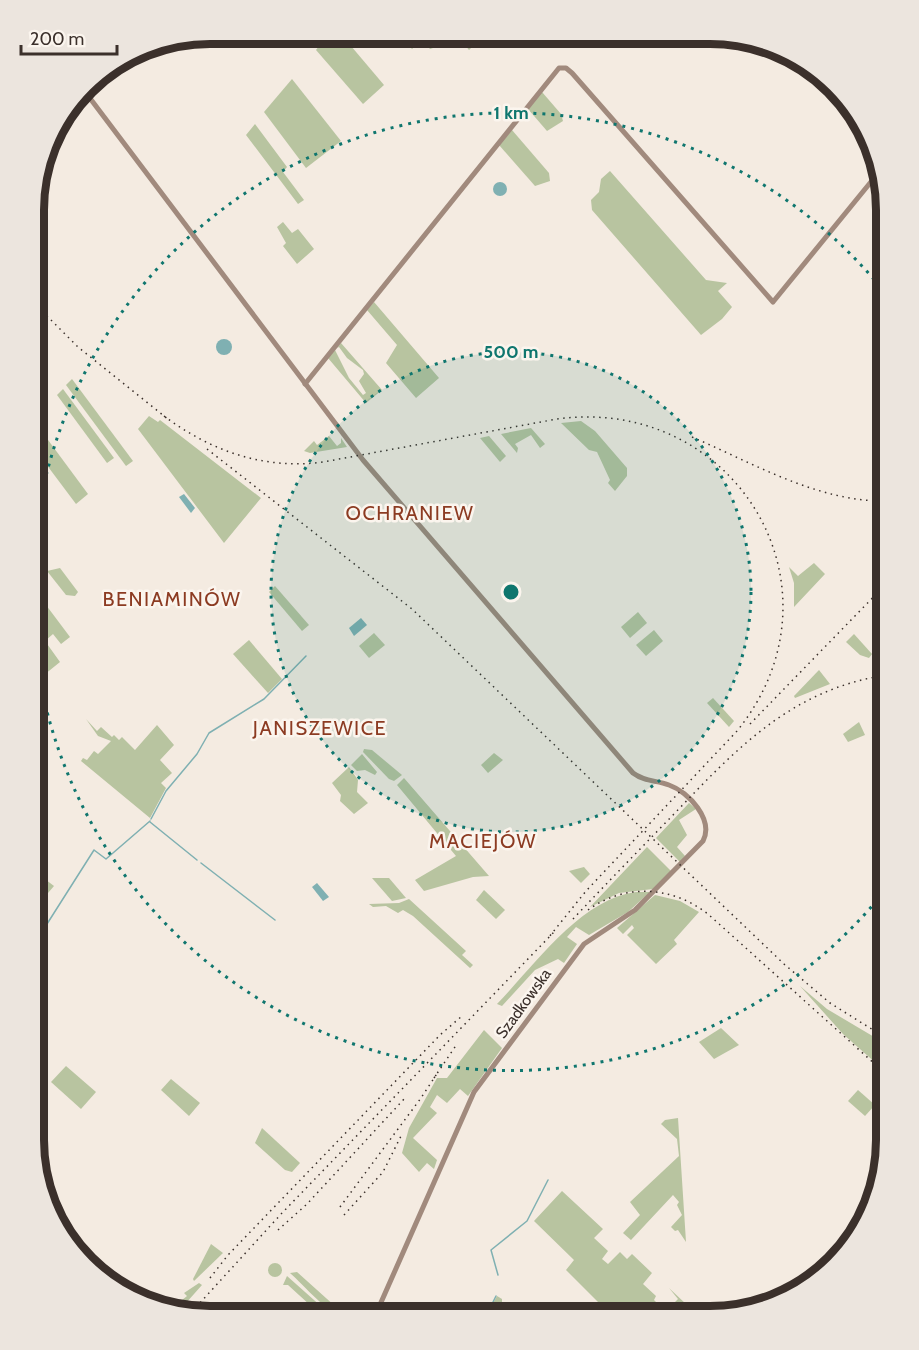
<svg xmlns="http://www.w3.org/2000/svg" width="919" height="1350" font-family="Cabin,sans-serif">
<style>
.green{fill:#b8c4a0}
.water{fill:#7fb0b2}
.lines{fill:none;stroke-linecap:round;stroke-linejoin:round}
.stream{stroke:#7fb0b2;stroke-width:1.5}
.secondary{stroke:#a18a7d;stroke-width:5}
.rail{stroke:#3b302b;stroke-width:1.5;stroke-dasharray:1.5 4.5;stroke-linecap:butt}
.ring{fill:none;stroke:#0f766e;stroke-width:3;stroke-dasharray:3 6}
.labels{text-anchor:middle;stroke-width:5;stroke-linejoin:round;paint-order:stroke}
.street-label{font-size:16px;fill:#3b302b;stroke:#fbf5ee}
.quarter-label{font-size:20px;letter-spacing:1.5px;fill:#8c3b22;stroke:#fbf5ee}
.rim{fill:none;stroke:#3b302b;stroke-width:8}
.centre{fill:#0f766e;stroke:#fbf5ee;stroke-width:3}
.ring-label{font-size:18px;text-anchor:middle;font-weight:bold;fill:#0f766e;stroke:#fbf5ee;stroke-width:5;stroke-linejoin:round;paint-order:stroke}
</style>
<rect width="100%" height="100%" fill="#f4ebe1"/>
<g class="green">
<polygon points="329,33 340,33 384,85 363,104 316,50"/>
<polygon points="398,34 461,34 472,47 469,50 460,39 430,49 422,40 412,49"/>
<polygon points="292,79 341,141 306,168 264,112"/>
<polygon points="542,92 561,114 563,121 547,131 528,109"/>
<polygon points="255,124 287,167 283,172 304,200 298,204 246,135"/>
<polygon points="512,130 549,173 550,181 535,186 499,145"/>
<polygon points="610,171 706,280 727,283 718,291 732,307 722,319 701,335 592,210 591,200 599,192 601,179"/>
<polygon points="283,222 292,233 298,229 314,249 297,264 283,246 286,243 277,227"/>
<polygon points="374,302 439,378 416,398 386,363 397,345 367,310"/>
<polygon points="341,343 382,390 366,403 328,358 335,350 349,378 363,395 366,393 359,381 364,374 363,370 347,358 339,347 337,348"/>
<polygon points="72,379 133,461 126,466 66,385"/>
<polygon points="63,389 114,458 107,463 57,395"/>
<polygon points="149,416 158,422 160,420 261,498 224,543 138,429"/>
<polygon points="34,421 88,494 76,504 34,448"/>
<polygon points="581,421 595,431 627,468 627,476 615,491 608,483 610,480 597,452 589,450 561,423"/>
<polygon points="531,428 545,444 540,448 531,435 515,444 518,448 517,453 501,434"/>
<polygon points="329,436 337,446 341,443 341,438 347,447 310,453 304,451 314,441 317,445"/>
<polygon points="489,436 506,456 500,462 480,438"/>
<polygon points="814,563 825,574 794,607 794,583 789,567 798,576"/>
<polygon points="60,568 78,592 75,596 66,595 47,571"/>
<polygon points="275,586 309,625 302,631 269,592"/>
<polygon points="34,589 70,637 61,644 53,634 45,641 60,662 34,683"/>
<polygon points="638,612 647,623 630,638 621,627"/>
<polygon points="654,630 663,641 646,656 636,645"/>
<polygon points="374,633 385,645 369,658 359,646"/>
<polygon points="854,634 872,654 869,658 860,655 846,642"/>
<polygon points="249,640 282,679 268,693 233,654"/>
<polygon points="819,670 830,684 795,698 794,696"/>
<polygon points="713,698 734,721 729,727 707,703"/>
<polygon points="86,719 97,731 101,727 112,737 114,735 119,740 122,737 135,750 157,725 174,745 160,760 172,773 161,783 166,788 150,818 81,761 83,758 87,760 94,751 98,754 111,741 98,736"/>
<polygon points="859,722 865,735 848,742 843,734"/>
<polygon points="364,749 372,750 402,775 394,781 389,779 363,752"/>
<polygon points="494,753 503,760 488,773 481,765"/>
<polygon points="362,754 377,772 375,775 365,770 357,771 351,765"/>
<polygon points="349,767 358,780 357,792 368,803 354,814 340,801 341,795 332,783"/>
<polygon points="404,778 489,876 473,877 424,891 415,880 456,856 397,785"/>
<polygon points="689,803 696,809 679,820 687,835 677,847 685,856 680,862 656,838"/>
<polygon points="647,847 671,871 653,889 619,893 590,907"/>
<polygon points="584,867 590,874 581,883 569,871"/>
<polygon points="37,873 54,886 42,900 33,893 33,874"/>
<polygon points="372,878 389,878 406,898 392,901"/>
<polygon points="484,890 505,910 496,919 476,900"/>
<path d="M636 892H650L628 912 589 935 576 927 567 937 577 944 564 963 558 959 535 970 502 1006 497 1004C534 966 580 899 636 892Z"/>
<polygon points="655,895 680,901 699,912 674,940 677,944 656,964 627,935 634,928 632,925 623,934 617,928"/>
<polygon points="409,899 466,951 462,955 473,965 470,968 413,916 403,910 398,913 386,906 373,907 369,904 399,903"/>
<polygon points="800,986 827,1009 886,1044 886,1072 843,1034"/>
<polygon points="721,1028 739,1045 714,1059 699,1042"/>
<polygon points="484,1030 502,1048 468,1096 460,1089 447,1103 437,1095 430,1107 437,1113 413,1138 437,1160 434,1169 427,1163 419,1172 402,1153 409,1128 437,1078 447,1078"/>
<polygon points="66,1066 96,1092 81,1109 51,1082"/>
<polygon points="171,1079 200,1103 189,1116 161,1090"/>
<polygon points="858,1090 875,1105 865,1116 848,1101"/>
<polygon points="678,1118 686,1242 678,1230 675,1231 671,1227 682,1215 677,1205 679,1202 673,1195 631,1240 623,1233 640,1215 630,1202 679,1156 677,1139 661,1124 665,1120"/>
<polygon points="262,1128 300,1163 292,1172 285,1170 255,1143"/>
<polygon points="562,1191 603,1229 594,1238 608,1251 602,1259 608,1264 620,1252 627,1259 632,1254 652,1273 643,1284 656,1296 654,1300 662,1308 666,1305 669,1308 678,1299 669,1288 687,1305 680,1317 613,1317 566,1270 574,1260 534,1221"/>
<polygon points="211,1244 223,1253 194,1281 193,1279"/>
<circle cx="275" cy="1270" r="7"/>
<path d="M297 1272 346 1316C329 1316 304 1285 290 1273Z"/>
<polygon points="287,1276 332,1316 322,1316 288,1285 283,1285"/>
<polygon points="199,1283 202,1285 178,1312 171,1309 187,1296 184,1293"/>
<polygon points="497,1296 502,1299 502,1306 493,1316 486,1316"/>
</g>
<g class="water">
<circle cx="500" cy="189" r="7"/>
<circle cx="224" cy="347" r="8"/>
<polygon points="184,494 195,508 191,513 179,497"/>
<polygon points="361,618 367,625 354,636 349,628"/>
<polygon points="317,883 329,897 323,901 312,887"/>
</g>
<g class="lines">
<g class="stream">
<polyline points="151,819 166,791 197,754 209,733 264,699 306,656"/>
<polyline points="150,822 197,860"/>
<polyline points="201,863 275,920"/>
<polyline points="33,946 94,850 106,859 150,821"/>
<polyline points="498,1275 491,1250 527,1221 548,1180"/>
<polyline points="486,1316 496,1296"/>
</g>
<g class="secondary">
<path d="M83 89 363 460 633 773C645 782 656 780 669 785 689 792 714 820 703 841L635 910 584 944 474 1092 375 1316"/>
<polyline points="305,384 559,68 566,68 572,73 773,302 879,172"/>
</g>
<g class="rail">
<polyline points="34,303 78,347 169,420"/>
<path d="M164 416C211 451 264 470 323 462L557 419C736 395 852 589 737 731L586 891 549 937"/>
<path d="M692 437C753 463 818 502 886 501"/>
<polyline points="207,449 412,609 784,964 830,1003 886,1038"/>
<polyline points="750,724 886,584"/>
<path d="M588 910C625 883 672 886 708 914L886 1074"/>
<path d="M573 919C606 884 640 849 674 814 737 748 791 690 886 675"/>
<polyline points="434,1078 457,1044"/>
<polyline points="340,1207 421,1098 438,1072"/>
<polyline points="344,1215 383,1172 402,1134"/>
<polyline points="278,1230 307,1204 405,1098"/>
<polyline points="210,1278 228,1255 440,1035 462,1016"/>
<polyline points="188,1316 282,1213 555,931"/>
</g>
</g>
<circle cx="511" cy="592" r="240" fill="#0f766e" fill-opacity=".12"/>
<g class="ring">
<circle cx="511" cy="592" r="240"/>
<path d="M883 893A479 479 0 0 1 34 638M34 546A479 479 0 0 1 886 294"/>
</g>
<g class="labels">
<g class="street-label">
<text transform="translate(523 1003) rotate(-54)" y="6">Szadkowska</text>
</g>
<g class="quarter-label">
<text x="410" y="520">OCHRANIEW</text>
<text x="172" y="606">BENIAMINÓW</text>
<text x="320" y="735">JANISZEWICE</text>
<text x="483" y="848">MACIEJÓW</text>
</g>
</g>
<path d="M0 0H919V1350H0ZM210 44H710A166 166 0 0 1 876 210V1140A166 166 0 0 1 710 1306H210A166 166 0 0 1 44 1140V210A166 166 0 0 1 210 44Z" fill="#ece5de" fill-rule="evenodd"/>
<path class="rim" d="M210 44H710A166 166 0 0 1 876 210V1140A166 166 0 0 1 710 1306H210A166 166 0 0 1 44 1140V210A166 166 0 0 1 210 44Z"/>
<circle cx="511" cy="592" r="9" class="centre"/>
<g class="ring-label">
<text x="511" y="119">1 km</text>
<text x="511" y="358">500 m</text>
</g>
<path d="M21 45v9h96v-9" fill="none" stroke="#3b302b" stroke-width="3"/>
<text x="30" y="45" font-size="18" fill="#3b302b" stroke="#fbf5ee" stroke-width="4.5" paint-order="stroke">200 m</text>
</svg>
